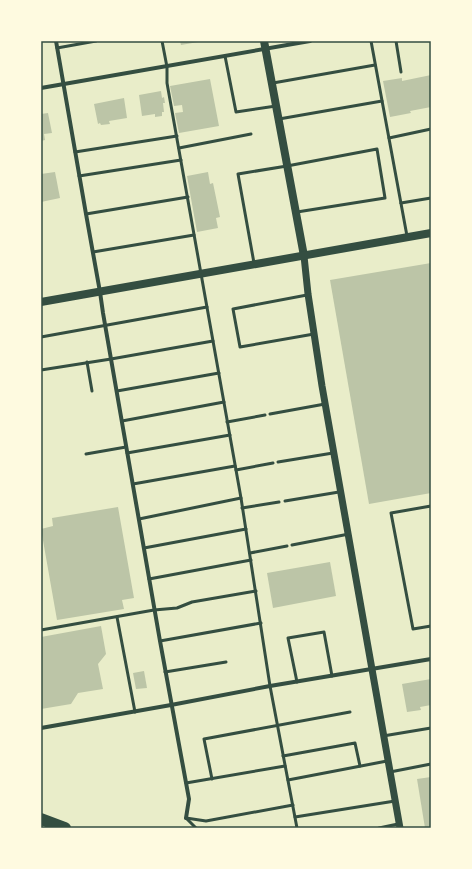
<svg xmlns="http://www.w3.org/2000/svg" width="472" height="869" font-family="'Fira Sans',sans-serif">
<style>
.building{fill:#bcc5a7}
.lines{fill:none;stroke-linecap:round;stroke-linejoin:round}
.service{stroke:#344e41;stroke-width:3}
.minor{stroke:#344e41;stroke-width:4}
.tertiary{stroke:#344e41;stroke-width:7}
.secondary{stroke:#344e41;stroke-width:8}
.motorway{stroke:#344e41;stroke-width:12}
.neatline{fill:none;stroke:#344e41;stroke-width:1.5}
</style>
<rect width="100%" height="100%" fill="#e9edc9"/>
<g class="building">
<polygon points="180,41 198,41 198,42 181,45"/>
<polygon points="431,75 431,107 410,111 411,113 390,117 383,81 402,78 402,81"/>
<polygon points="210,79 219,126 179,133 175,113 183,112 182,105 174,106 170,86"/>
<polygon points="161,91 162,98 164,97 165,103 163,103 164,112 162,112 162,116 155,117 155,114 142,116 139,95"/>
<polygon points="124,98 127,118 109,121 110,124 101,125 100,123 98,124 94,104"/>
<polygon points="48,113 52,133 44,134 45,140 41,141 41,114"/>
<polygon points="55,172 60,198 41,202 41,174"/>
<polygon points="208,172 210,184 213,183 220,217 216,218 218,228 197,232 187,176"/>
<polygon points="431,263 431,493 369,504 330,280"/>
<polygon points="118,507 134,598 122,600 124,609 57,620 41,529 53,526 52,518"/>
<polygon points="330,562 336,596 273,608 267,573"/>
<polygon points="101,626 106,654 98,664 103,689 78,693 71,704 41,709 41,637"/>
<polygon points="144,671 147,688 136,689 133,673"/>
<polygon points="431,679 431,705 420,707 421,710 407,712 402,684"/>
<polygon points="431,777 431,828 425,828 417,779"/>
</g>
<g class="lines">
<g class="service">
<polyline points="162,41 167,67 167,83 241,498 270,686 297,828"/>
<polyline points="371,41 407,236"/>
<polyline points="396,41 401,72"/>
<polyline points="57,48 96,41"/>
<polyline points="225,56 236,112 276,106"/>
<polyline points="273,83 375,65"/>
<polyline points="279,119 382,101"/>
<polyline points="389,138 431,129"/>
<polyline points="179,148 251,134"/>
<polyline points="75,152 177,136"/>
<polyline points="79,176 181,160"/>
<polyline points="401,203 431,198"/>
<polyline points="86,214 188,197"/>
<polyline points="93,252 194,235"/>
<polyline points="254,263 238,174 287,166 377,149 385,198 297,212"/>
<polyline points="307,295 233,309 240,347 314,334"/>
<polyline points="41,337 207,307"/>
<polyline points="87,362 92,391"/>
<polyline points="41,370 111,359 213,341"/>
<polyline points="117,391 219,373"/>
<polyline points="270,414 325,404"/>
<polyline points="122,421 224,402"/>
<polyline points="227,422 265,415"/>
<polyline points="127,453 230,435"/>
<polyline points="86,454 126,447"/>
<polyline points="278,462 333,453"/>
<polyline points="236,470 273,463"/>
<polyline points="133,484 235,466"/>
<polyline points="285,501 339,492"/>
<polyline points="431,506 391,513 413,629 431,626"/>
<polyline points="242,508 279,502"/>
<polyline points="139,519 241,498"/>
<polyline points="292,545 349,534"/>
<polyline points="144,548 246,529"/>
<polyline points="250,553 287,546"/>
<polyline points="149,579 251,560"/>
<polyline points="117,617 135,712"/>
<polyline points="41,630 154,610 177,608 192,602 256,591"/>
<polyline points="160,641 261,623"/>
<polyline points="165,672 226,662"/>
<polyline points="297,682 288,638 324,632 332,676"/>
<polyline points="383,736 431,728"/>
<polyline points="283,756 355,743 360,766"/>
<polyline points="390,772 431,764"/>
<polyline points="212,779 204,739 350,712"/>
<polyline points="288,780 387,761"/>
<polyline points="186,783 285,766"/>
<polyline points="295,817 395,801"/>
<polyline points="186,818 206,821 293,805"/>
<polyline points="186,818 196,828"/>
<polyline points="379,828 398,824"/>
</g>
<g class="minor">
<polyline points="56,41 86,214 100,292 103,313 160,641 189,799 186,818"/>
<polyline points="41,88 310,41"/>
<polyline points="41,728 171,705 270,686 431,659"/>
</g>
<polyline class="tertiary" points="304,256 308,294 322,386 400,828"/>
<g class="secondary">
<polyline points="264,41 304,256"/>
<polyline points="41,302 431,233"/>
</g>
<polyline class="motorway" points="41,819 65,828"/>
</g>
<rect width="472" height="869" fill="none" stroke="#fefae0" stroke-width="84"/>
<rect x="42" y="42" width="388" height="785" class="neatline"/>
</svg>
